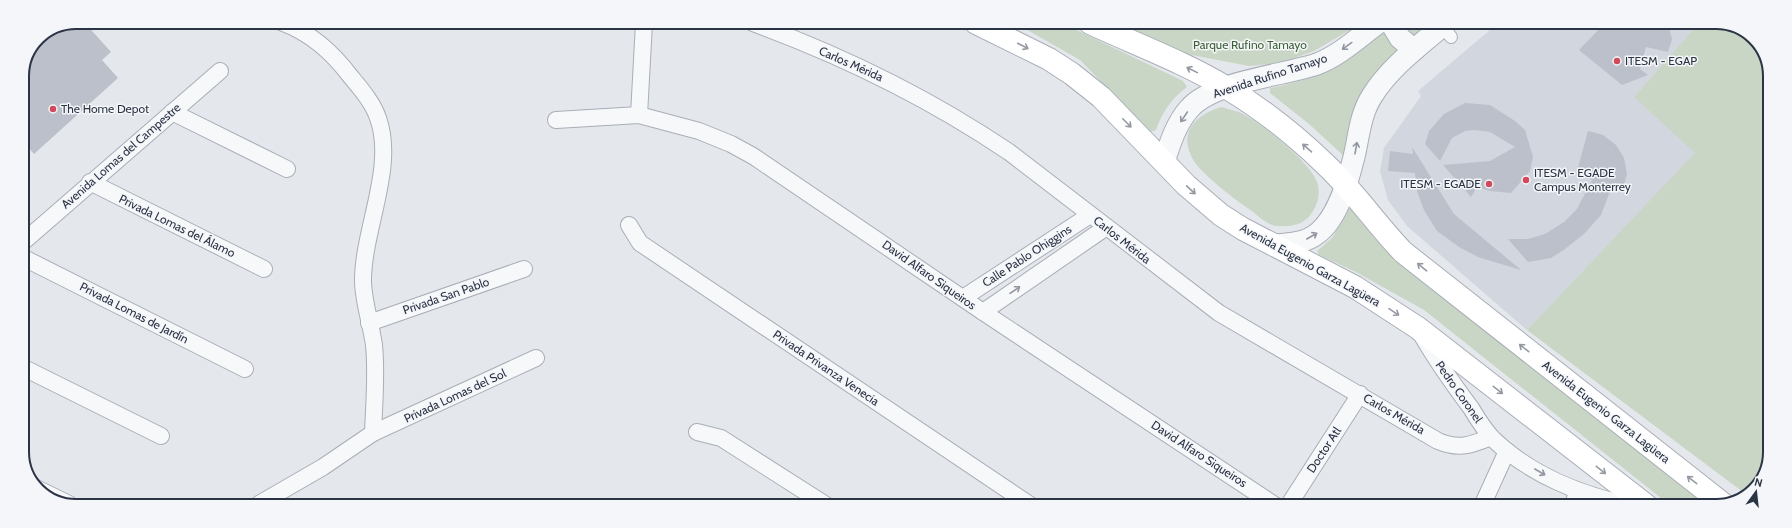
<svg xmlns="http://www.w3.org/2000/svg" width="1792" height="528" font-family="Cabin,sans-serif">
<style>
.built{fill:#d2d6de}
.green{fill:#c9d6c5}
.building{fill:#bbc0ca}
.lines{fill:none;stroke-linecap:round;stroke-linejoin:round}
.pedestrian-casing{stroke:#a9aeb7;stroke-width:14}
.minor-casing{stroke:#a9aeb7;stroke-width:18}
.tertiary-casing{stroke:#a9aeb7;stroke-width:23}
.secondary-casing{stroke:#a9aeb7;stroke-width:24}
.pedestrian{stroke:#f7f8fa;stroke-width:12}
.minor{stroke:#f7f8fa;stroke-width:16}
.tertiary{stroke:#f7f8fa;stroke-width:21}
.secondary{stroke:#fff;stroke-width:22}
.oneway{stroke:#959aa2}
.oneway2{stroke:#9196a0}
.poi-dot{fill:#d1495b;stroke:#f4f6f9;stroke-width:1.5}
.labels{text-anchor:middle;stroke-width:3;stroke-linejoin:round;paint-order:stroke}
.park-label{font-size:12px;fill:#3f6138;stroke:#f4f6f9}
.poi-label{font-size:12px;fill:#2b3445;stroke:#f4f6f9;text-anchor:start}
.street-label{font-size:12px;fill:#2b3445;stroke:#f4f6f9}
.rim{fill:none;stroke:#2b3445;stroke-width:2}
</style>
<rect width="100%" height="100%" fill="#e4e7ec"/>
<polygon class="built" points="1497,24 1698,24 1634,97 1696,153 1527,330 1407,226 1388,200 1380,171 1384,148 1421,96 1418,91"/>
<g class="green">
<path d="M1015 23H1062L1183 81 1187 87C1172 98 1162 112 1156 130L1150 132 1080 60Z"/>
<polygon points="1115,23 1358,23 1350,30 1314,51 1280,63 1249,66 1181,53"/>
<path d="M1395 23H1429C1397 51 1367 73 1352 114 1348 127 1347 143 1345 157L1309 124 1270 93V88C1326 78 1352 59 1395 23Z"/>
<polygon points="1698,24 1730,24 1757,41 1770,72 1768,466 1747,495 1527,330 1695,153 1634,97"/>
<path d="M1221 107C1227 109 1233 110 1239 112 1259 121 1314 164 1318 185 1320 194 1318 203 1313 211 1305 225 1292 227 1277 226 1268 226 1256 214 1249 209 1234 199 1206 177 1196 164 1176 135 1193 116 1221 107Z"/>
<polygon points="1350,207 1534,367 1707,506 1671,506 1424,310 1356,272 1319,255 1317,251 1332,238"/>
</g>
<g class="building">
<polygon points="76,22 84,22 111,52 102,60 118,78 34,154 22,140 22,76 38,38"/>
<polygon points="1604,24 1668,24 1672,39 1668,52 1646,47 1640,69 1648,75 1622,85 1579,50"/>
<polygon points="1465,103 1490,105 1515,121 1525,130 1533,157 1530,171 1511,193 1490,191 1477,187 1471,197 1443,165 1490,161 1515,147 1490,132 1475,130 1465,131 1452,138 1440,161 1425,144 1429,131 1444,114"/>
<polygon points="1588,131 1603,135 1616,145 1624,158 1627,174 1622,192 1611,189 1601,215 1584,234 1565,249 1551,258 1528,262 1508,239 1528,239 1545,234 1564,222 1577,209 1592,180 1576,175"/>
<polygon points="1412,147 1454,214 1521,270 1478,257 1459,247 1437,231 1424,210 1417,191 1415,173 1388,171 1390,151 1413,154"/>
</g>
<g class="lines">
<g class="pedestrian-casing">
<polyline id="pedestrian" points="1440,23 1451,37"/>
</g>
<g class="minor-casing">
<g id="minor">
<path d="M753 23C843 56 929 98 1009 152L1219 313 1438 441C1459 450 1471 445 1491 437"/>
<polyline points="172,112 287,169"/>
<polyline points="639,115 644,23"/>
<polyline points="556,120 639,115 699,131 731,144 753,156 983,312 1276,506"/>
<polyline points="90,182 264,269"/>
<polyline points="629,225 640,243 1030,505"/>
<polyline points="22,243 220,71"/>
<polyline points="22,257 245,369"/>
<polyline points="963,298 1090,215"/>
<polyline points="983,312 1105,228"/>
<polyline points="369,323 524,269"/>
<path d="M1421 334C1436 360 1453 384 1471 408 1477 418 1484 429 1492 438 1530 475 1583 496 1634 506"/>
<polyline points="22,367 161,436"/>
<polyline points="697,432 721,438 826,505"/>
<polyline points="373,433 536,358"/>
<polyline points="36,488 69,504"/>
<path d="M259 504 323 467 373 433C374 404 377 375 374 345 371 324 364 304 363 283 362 231 396 168 378 118 373 103 361 89 351 77 332 52 311 33 281 22"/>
<polyline points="1288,506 1360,394"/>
<polyline points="1482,506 1507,451"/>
<polyline points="1573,506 1577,491"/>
</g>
</g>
<g class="tertiary-casing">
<g id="tertiary">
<polyline points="1391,23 1400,38 1414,50"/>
<path d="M1164 162C1170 143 1176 124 1189 109 1213 81 1282 76 1317 64 1340 55 1359 37 1378 23"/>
<path d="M1275 245C1290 244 1306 243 1318 233 1338 217 1348 181 1354 157 1359 136 1360 115 1372 96 1390 67 1420 45 1446 23"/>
</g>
</g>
<g class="secondary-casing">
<g id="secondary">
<polyline points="976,23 1049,59 1072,74 1101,97 1186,185 1221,215 1243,229 1355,287 1418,328 1647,506"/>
<path d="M1090 23C1135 44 1184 62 1227 88 1262 109 1295 135 1325 164 1354 191 1376 224 1403 252L1723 504"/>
</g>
</g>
<use href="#pedestrian" class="pedestrian"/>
<use href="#minor" class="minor"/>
<use href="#tertiary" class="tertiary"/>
<use href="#secondary" class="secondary"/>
</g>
<defs><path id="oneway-shaft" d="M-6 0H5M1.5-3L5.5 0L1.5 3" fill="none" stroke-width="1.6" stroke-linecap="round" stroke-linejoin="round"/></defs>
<g class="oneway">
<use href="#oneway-shaft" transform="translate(1023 46) rotate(27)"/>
<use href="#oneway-shaft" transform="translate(1192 70) rotate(-154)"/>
<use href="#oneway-shaft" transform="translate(1127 123) rotate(45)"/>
<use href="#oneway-shaft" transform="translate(1307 148) rotate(-139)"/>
<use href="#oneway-shaft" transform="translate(1191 190) rotate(43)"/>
<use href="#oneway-shaft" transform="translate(1422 267) rotate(-140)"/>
<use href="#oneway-shaft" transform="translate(1394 312) rotate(34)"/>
<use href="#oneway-shaft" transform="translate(1524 348) rotate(-142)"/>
<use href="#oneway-shaft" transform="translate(1498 390) rotate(38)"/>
<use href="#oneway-shaft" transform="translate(1601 470) rotate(38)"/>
<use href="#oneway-shaft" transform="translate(1692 480) rotate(-142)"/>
</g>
<g class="oneway2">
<use href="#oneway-shaft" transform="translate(1347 46) rotate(144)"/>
<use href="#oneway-shaft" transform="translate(1184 117) rotate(124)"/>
<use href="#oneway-shaft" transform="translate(1356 148) rotate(-80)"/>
<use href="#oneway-shaft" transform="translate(1312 236) rotate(-30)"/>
<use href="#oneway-shaft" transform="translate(1015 290) rotate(-35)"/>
<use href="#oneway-shaft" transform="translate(1540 472) rotate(30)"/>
</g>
<g class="poi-dot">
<circle cx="1617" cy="61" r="4"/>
<circle cx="53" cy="109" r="4"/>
<circle cx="1526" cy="180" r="4"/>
<circle cx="1489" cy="184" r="4"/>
</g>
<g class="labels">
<g class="park-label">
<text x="1250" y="49">Parque Rufino Tamayo</text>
</g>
<g class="poi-label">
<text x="1625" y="65">ITESM - EGAP</text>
<text x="61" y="113">The Home Depot</text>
<text x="1534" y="177">ITESM - EGADE<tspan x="1534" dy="14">Campus Monterrey</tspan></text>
<text x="1481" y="188" text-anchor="end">ITESM - EGADE</text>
</g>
<g class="street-label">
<text transform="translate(851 64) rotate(24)" y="4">Carlos Mérida</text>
<text transform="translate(1270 76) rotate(-18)" y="4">Avenida Rufino Tamayo</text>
<text transform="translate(121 156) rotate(-41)" y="4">Avenida Lomas del Campestre</text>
<text transform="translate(177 226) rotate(26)" y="4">Privada Lomas del Álamo</text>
<text transform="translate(1122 240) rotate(38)" y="4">Carlos Mérida</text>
<text transform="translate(1027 256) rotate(-33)" y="4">Calle Pablo Ohiggins</text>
<text transform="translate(1310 265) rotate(29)" y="4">Avenida Eugenio Garza Lagüera</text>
<text transform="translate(929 275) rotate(35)" y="4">David Alfaro Siqueiros</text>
<text transform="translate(446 296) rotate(-19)" y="4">Privada San Pablo</text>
<text transform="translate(134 313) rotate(27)" y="4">Privada Lomas de Jardín</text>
<text transform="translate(826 368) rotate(34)" y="4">Privada Privanza Venecia</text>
<text transform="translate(1459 392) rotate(55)" y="4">Pedro Coronel</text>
<text transform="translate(455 396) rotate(-25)" y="4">Privada Lomas del Sol</text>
<text transform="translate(1606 412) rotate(38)" y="4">Avenida Eugenio Garza Lagüera</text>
<text transform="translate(1394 414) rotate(30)" y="4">Carlos Mérida</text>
<text transform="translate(1324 450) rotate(-57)" y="4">Doctor Atl</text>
<text transform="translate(1199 454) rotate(33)" y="4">David Alfaro Siqueiros</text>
</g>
</g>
<path d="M0 0H1792V528H0ZM76 29H1716A47 47 0 0 1 1763 76V452A47 47 0 0 1 1716 499H76A47 47 0 0 1 29 452V76A47 47 0 0 1 76 29Z" fill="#f4f6f9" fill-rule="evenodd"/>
<path class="rim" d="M76 29H1716A47 47 0 0 1 1763 76V452A47 47 0 0 1 1716 499H76A47 47 0 0 1 29 452V76A47 47 0 0 1 76 29Z"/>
<g transform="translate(1756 492) rotate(15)" stroke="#f4f6f9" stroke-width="3" paint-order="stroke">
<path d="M0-3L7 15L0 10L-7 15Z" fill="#2b3445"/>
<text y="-6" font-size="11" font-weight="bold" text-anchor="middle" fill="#2b3445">N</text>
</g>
</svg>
